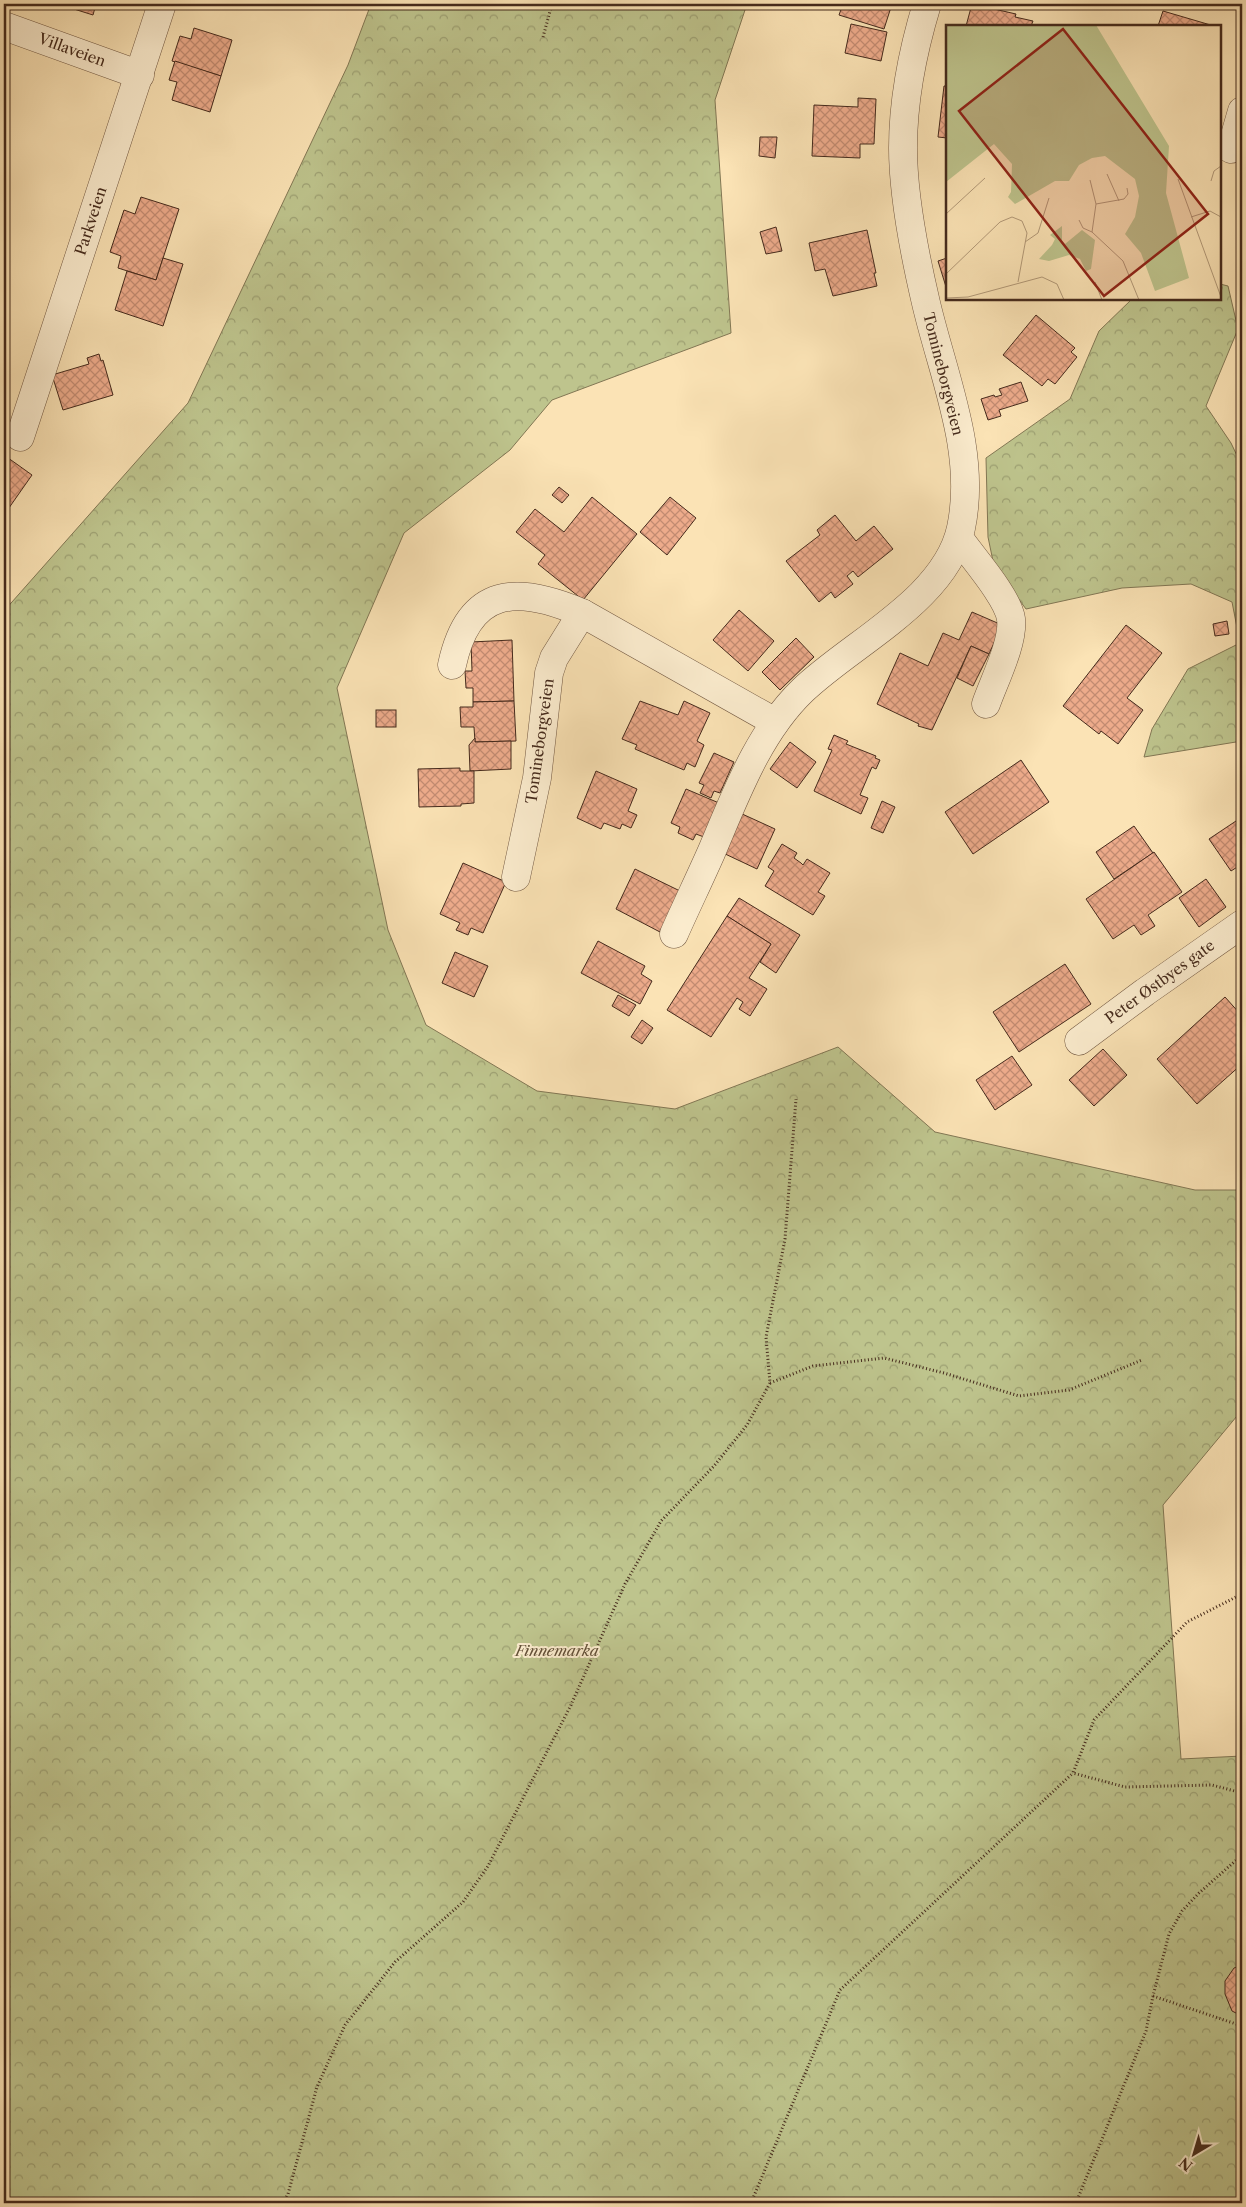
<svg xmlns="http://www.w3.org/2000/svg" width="1246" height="2207" font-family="'Libre Caslon Text',serif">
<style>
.forest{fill:url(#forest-crowns);stroke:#827754}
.building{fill:url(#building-cross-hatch);stroke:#452a1c}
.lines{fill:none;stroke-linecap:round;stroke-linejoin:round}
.minor-casing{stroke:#725842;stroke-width:29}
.path{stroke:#452a1c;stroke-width:3;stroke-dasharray:1 2.5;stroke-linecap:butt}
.minor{stroke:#fcedcf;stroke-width:28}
.labels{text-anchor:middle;stroke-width:4;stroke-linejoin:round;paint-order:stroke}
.street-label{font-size:15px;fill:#452a1c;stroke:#fcedcf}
.park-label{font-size:15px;font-style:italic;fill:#635038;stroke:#fcedcf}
.inset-road{fill:none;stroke:#b29978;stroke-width:1}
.view{fill:#8f2418;fill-opacity:0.15;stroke:#8f2418;stroke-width:2.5}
.inset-edge{fill:none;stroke:#452a1c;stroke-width:2.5}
</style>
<defs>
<pattern id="forest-crowns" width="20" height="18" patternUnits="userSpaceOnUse" patternTransform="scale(1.25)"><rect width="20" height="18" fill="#bec48d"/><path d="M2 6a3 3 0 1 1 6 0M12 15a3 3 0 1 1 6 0" fill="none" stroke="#9c9f72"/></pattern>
<pattern id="building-cross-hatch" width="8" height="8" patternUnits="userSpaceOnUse" patternTransform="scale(1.25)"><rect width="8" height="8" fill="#edab8b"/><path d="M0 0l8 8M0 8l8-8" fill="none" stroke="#c28b71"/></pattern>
</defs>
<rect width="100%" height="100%" fill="#fbe3b5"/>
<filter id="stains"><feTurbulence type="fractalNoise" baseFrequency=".004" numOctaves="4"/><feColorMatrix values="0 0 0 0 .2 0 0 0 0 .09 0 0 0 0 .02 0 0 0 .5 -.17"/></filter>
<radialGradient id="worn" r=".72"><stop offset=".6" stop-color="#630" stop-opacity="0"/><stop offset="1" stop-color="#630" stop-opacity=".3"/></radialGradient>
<g class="forest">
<polygon points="371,4 747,4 715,100 731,333 552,400 510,450 404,533 337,688 388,930 426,1025 537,1091 675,1109 838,1047 935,1132 1195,1190 1242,1190 1242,1410 1163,1505 1181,1759 1242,1756 1242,2203 4,2203 4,611 188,403 348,65"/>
<polygon points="1220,284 1228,286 1238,329 1206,406 1231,443 1242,466 1242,741 1144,757 1152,729 1188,669 1240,643 1232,602 1191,584 1122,588 1026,609 994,566 988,537 986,458 1070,399 1099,331 1132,299 1220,299"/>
</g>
<g class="building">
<polygon points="58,4 96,4 93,15"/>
<polygon points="843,4 892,4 884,29 839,15"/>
<polygon points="972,4 1016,14 1015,17 1033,21 1031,26 966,26"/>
<polygon points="1163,11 1214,26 1158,26"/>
<polygon points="851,24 887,32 881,61 845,53"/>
<polygon points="194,28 232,40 221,76 172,61 180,36 191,39"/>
<polygon points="175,61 221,76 210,112 172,100 177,82 169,80"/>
<polygon points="944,86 947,86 947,138 938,137"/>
<polygon points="858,98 876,99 874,144 860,144 860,158 812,156 814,105 858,107"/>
<polygon points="760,137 777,137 775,158 759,156"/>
<polygon points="141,197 179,209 156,280 118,268 121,256 110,252 124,210 135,214"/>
<polygon points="776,227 782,251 766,254 760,232"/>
<polygon points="867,230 876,273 874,273 877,286 833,296 825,269 815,271 809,243"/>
<polygon points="163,258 183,264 163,326 115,310 127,271 156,280"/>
<polygon points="947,258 947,290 938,261"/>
<polygon points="1036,315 1075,348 1071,352 1077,357 1055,384 1048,379 1042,386 1003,355"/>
<polygon points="99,354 101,361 103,360 113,395 63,410 52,375 89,364 87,358"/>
<polygon points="1021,382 1028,401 999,410 1001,416 988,420 981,399 994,395 995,397 1002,395 999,389"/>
<polygon points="4,455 32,475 4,515"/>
<polygon points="559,487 569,495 562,503 552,495"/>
<polygon points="592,497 637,534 583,600 538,564 545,555 516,532 535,509 564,532"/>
<polygon points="670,497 696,518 667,555 640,532"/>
<polygon points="835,515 856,541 874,526 893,549 858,577 853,571 847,576 853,584 835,598 831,592 819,602 786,561 820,535 817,530"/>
<polygon points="739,610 774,641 748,671 713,640"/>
<polygon points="972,612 1002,625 989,654 971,646 932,730 918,726 919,724 877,704 900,653 928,666 943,633 959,640"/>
<polygon points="1227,621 1229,634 1215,636 1213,624"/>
<polygon points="1126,625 1162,653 1127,698 1143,710 1118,744 1101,731 1099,734 1063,706"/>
<polygon points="796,638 814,657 780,690 762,672"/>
<polygon points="512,640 514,701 473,702 473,688 466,688 465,671 472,671 471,642"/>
<polygon points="971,646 989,654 973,686 957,678"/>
<polygon points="514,701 516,741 475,742 474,727 461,727 460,707 473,707 473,702"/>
<polygon points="640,701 678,715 684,701 710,713 697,741 704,745 695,767 687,763 684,770 635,749 637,745 622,739"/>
<rect x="376" y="710" width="20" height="17"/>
<polygon points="834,735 848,741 846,744 876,756 875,758 880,760 876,769 872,767 860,795 868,798 861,814 814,791 832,750 828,749"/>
<polygon points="475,738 475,742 511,741 511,769 470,771 469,745"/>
<polygon points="790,742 816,762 797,788 770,769"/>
<polygon points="714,753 734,762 720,793 714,791 711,798 700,793 704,785 699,783"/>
<polygon points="1021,760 1049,802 973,854 945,812"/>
<polygon points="460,768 460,771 474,771 474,803 461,804 461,806 419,807 418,769"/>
<polygon points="596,771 637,789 628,811 637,815 631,828 622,824 620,829 604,823 601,829 577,818"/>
<polygon points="686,789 719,803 704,837 696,834 693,840 678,833 680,827 671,823"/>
<polygon points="882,801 895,807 883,833 871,828"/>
<polygon points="740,813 775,829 757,869 721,852"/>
<polygon points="1242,817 1242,864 1231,871 1209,839"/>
<polygon points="1134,826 1153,853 1114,879 1096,852"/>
<polygon points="782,844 797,853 794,858 801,863 803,865 807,859 830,873 818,892 825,896 813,915 765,886 774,871 768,867"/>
<polygon points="1154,852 1182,892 1148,915 1155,926 1141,935 1134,925 1113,939 1086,899"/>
<polygon points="463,863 506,882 483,933 471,928 468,935 456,930 460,923 440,914"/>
<polygon points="635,869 680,891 660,932 616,909"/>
<polygon points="1206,879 1226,907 1199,927 1179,898"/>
<polygon points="739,898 800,935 776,973 760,962 771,944 727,916"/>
<polygon points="727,916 771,944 749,978 767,989 750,1016 739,1009 743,1002 737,998 711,1037 667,1010"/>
<polygon points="598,941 645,966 641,974 652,981 640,1004 581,973"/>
<polygon points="455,952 488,966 474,997 442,983"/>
<polygon points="1065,964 1091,1004 1019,1052 993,1012"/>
<polygon points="618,995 636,1005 629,1016 612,1006"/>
<polygon points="1225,997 1242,1016 1242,1064 1197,1104 1157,1059"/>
<polygon points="642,1020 653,1028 642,1044 631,1037"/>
<polygon points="1103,1049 1127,1075 1094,1106 1069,1080"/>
<polygon points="1012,1056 1032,1085 995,1110 976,1080"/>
<polygon points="1242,1965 1242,2016 1232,2011 1225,1994 1225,1981 1234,1968"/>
</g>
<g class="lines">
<g class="minor-casing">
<g id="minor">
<polyline points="4,26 140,75"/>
<polyline points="1231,149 1242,111"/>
<polyline points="20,437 162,4"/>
<path d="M959 538C972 557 1008 597 1011 619 1014 642 994 681 986 704"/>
<path d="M452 665C469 586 517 585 582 613L775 722"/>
<polyline points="516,877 537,778 549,673 554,658 582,613"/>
<path d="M674 934C686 907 699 880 711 853 735 797 758 733 803 690 852 643 946 599 961 528 977 452 943 376 926 303 915 256 903 196 903 148 903 99 913 50 927 4"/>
<polyline points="1079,1041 1145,992 1242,924"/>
</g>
</g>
<g class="path">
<polyline points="543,37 552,4"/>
<polyline points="770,1383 813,1366 884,1358 944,1373 1019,1396 1069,1390 1142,1360"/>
<polyline points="1242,1594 1187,1622 1094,1720 1073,1773 1125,1787 1212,1785 1242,1793"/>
<polyline points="1153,1996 1242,2026"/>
<polyline points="283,2203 288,2194 317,2087 345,2025 395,1962 463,1902 488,1866 570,1707 625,1584 661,1521 714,1466 747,1425 770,1383 766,1337 785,1239 796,1099"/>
<polyline points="751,2203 840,1990 1073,1773"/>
<polyline points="1076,2203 1146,2031 1153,1996 1169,1934 1182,1911 1199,1893 1242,1855"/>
</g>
<use href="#minor" class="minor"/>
</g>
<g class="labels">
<g class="street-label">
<text transform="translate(72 50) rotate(20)" y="5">Villaveien</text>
<text transform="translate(91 221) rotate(-72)" y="5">Parkveien</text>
<text transform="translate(943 374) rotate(76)" y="5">Tomineborgveien</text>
<text transform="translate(540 741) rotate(-82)" y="5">Tomineborgveien</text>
<text transform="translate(1160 982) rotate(-36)" y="5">Peter Østbyes gate</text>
</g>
<g class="park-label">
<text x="557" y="1656">Finnemarka</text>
</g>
</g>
<g transform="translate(946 25)">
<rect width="275" height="275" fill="#fbe3b5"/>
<path d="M0 0H150L223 121 220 168 243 253 209 266 195 228 179 209 189 192 193 171 189 154 159 131 146 133 133 140 123 156H109L69 179 62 172 65 167 66 139 48 119 0 157ZM116 201V216L119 219 136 205 149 215 145 244 140 246 134 234 123 230 103 236 93 234 106 220 109 214 104 210Z" fill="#bec48d"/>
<path class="inset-road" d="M161 149 173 176M232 154 275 272M144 155 150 179 146 207 177 236 193 275M265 156 268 146 275 141M150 179 178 174 182 169 181 163M0 189 39 153M245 192 264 186 275 192M133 195 137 203 146 207M79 217 92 208 103 173M0 249 54 197 66 192 76 196 81 208 72 257M149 257 156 275M0 273 22 272 96 252 111 259 118 275"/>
<path class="view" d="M117 4 262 189 158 271 13 86Z"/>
<rect width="275" height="275" class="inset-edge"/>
</g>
<rect width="1246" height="2207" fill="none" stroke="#fbe3b5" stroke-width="20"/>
<rect x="5" y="5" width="1236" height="2197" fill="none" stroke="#452a1c" stroke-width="2.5"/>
<rect x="10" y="10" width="1226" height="2187" fill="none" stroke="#452a1c"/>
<g transform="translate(1194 2154) rotate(218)" stroke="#fcedcf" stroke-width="4" paint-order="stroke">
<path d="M0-4L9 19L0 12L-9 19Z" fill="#452a1c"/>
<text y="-8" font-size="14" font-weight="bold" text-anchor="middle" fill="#452a1c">N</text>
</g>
<rect width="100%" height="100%" filter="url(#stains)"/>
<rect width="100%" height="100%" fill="url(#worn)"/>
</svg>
